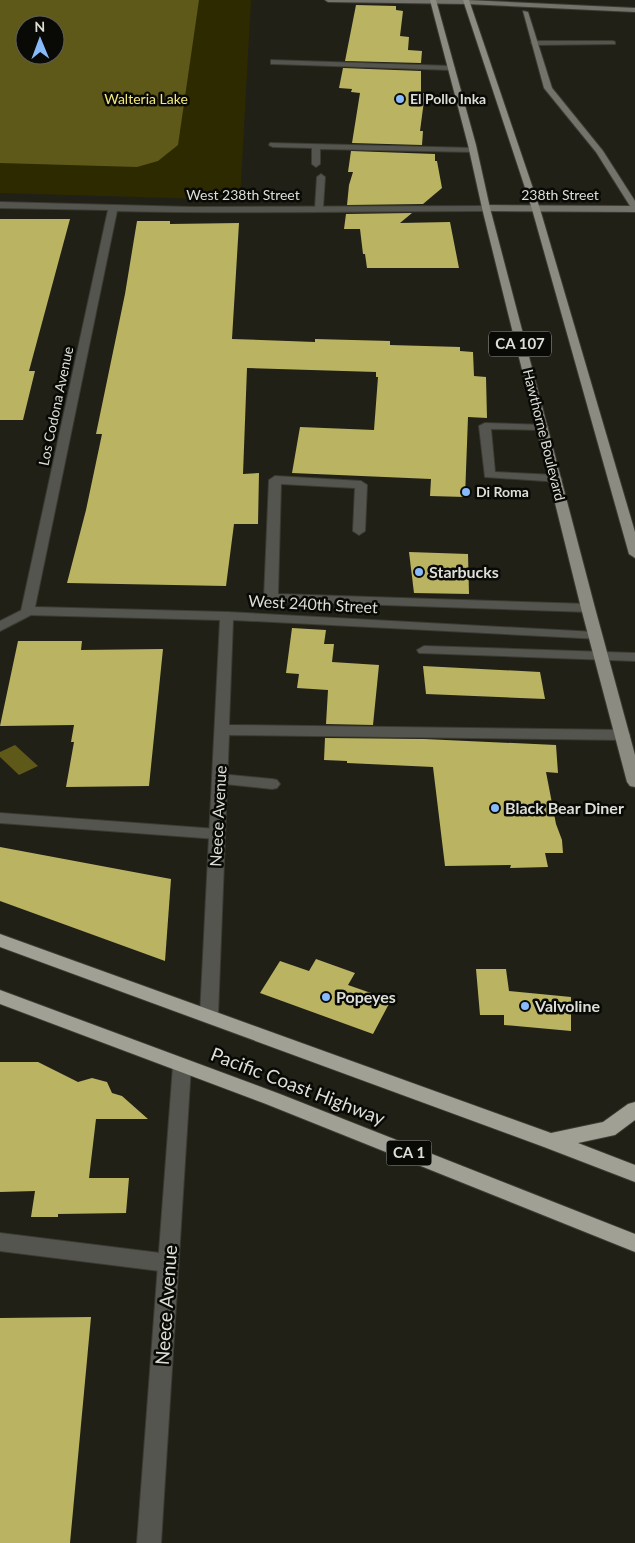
<svg xmlns="http://www.w3.org/2000/svg" width="635" height="1543" font-family="Lato,sans-serif">
<style>
.green{fill:#2e2a00;fill-rule:evenodd}
.water{fill:#5e5918;fill-rule:evenodd}
.building{fill:#bab362}
.lines{fill:none;stroke-linecap:round;stroke-linejoin:round}
.lane-casing{stroke:#3b3b32;stroke-width:2}
.street-casing{stroke:#3b3b32;stroke-width:2}
.secondary-casing{stroke:#3b3b32;stroke-width:2}
.primary-casing{stroke:#3b3b32;stroke-width:2}
.highway-casing{stroke:#3b3b32;stroke-width:2}
.lane{fill:#555550;fill-rule:evenodd}
.street{fill:#555550;fill-rule:evenodd}
.secondary{fill:#73736c;fill-rule:evenodd}
.primary{fill:#8b8b81;fill-rule:evenodd}
.highway{fill:#a0a095;fill-rule:evenodd}
.poi-dot{fill:#87bbfb;stroke:#090906;stroke-width:2}
.labels{text-anchor:middle;stroke-width:5;stroke-linejoin:round;paint-order:stroke}
.far-park-label{font-size:14px;fill:#f2e979;stroke:#090906}
.far-poi-label{font-size:14px;font-weight:bold;fill:#deded8;stroke:#090906;text-anchor:start}
.far-street-label{font-size:14px;fill:#deded8;stroke:#090906}
.shield{fill:#090906;stroke:#9e9e99;stroke-width:1}
.shield-label{font-size:15px;font-weight:bold;fill:#deded8}
.poi-label{font-size:16px;font-weight:bold;fill:#deded8;stroke:#090906;text-anchor:start}
.street-label{font-size:16px;fill:#deded8;stroke:#090906}
.near-street-label{font-size:19px;fill:#deded8;stroke:#090906}
</style>
<rect width="100%" height="100%" fill="#202017"/>
<path class="green" d="M0 0H251L240 200 0 193ZM25 25H55V55H25Z"/>
<g class="water">
<path d="M0 0H199L178 145 158 161 137 167 0 163ZM25 25H55V55H25Z"/>
<polygon points="15,745 38,766 19,775 0,757 0,752"/>
</g>
<g class="building">
<polygon points="356,5 396,6 396,10 403,11 400,36 409,37 408,50 422,51 421,63 345,61"/>
<polygon points="343,68 421,71 421,93 425,93 420,131 423,131 422,145 352,143 360,93 351,92 352,89 339,88"/>
<polygon points="351,151 435,154 435,161 437,161 442,188 423,204 347,205 349,185 353,172 348,172"/>
<polygon points="412,213 400,223 450,222 459,268 367,268 365,254 363,254 360,229 344,229 346,214"/>
<polygon points="0,219 70,219 29,371 35,371 23,420 0,420"/>
<polygon points="137,221 170,221 170,224 239,223 232,339 315,342 315,339 390,341 390,345 460,347 460,351 473,352 474,376 486,377 487,418 468,417 465,497 430,496 431,479 292,473 300,427 374,430 378,377 376,377 376,372 247,368 243,474 259,473 258,524 234,524 226,586 67,583 86,510 102,434 96,434 125,294"/>
<polygon points="409,552 468,554 469,594 414,593"/>
<polygon points="292,628 326,630 324,644 334,644 332,662 379,665 373,725 326,724 328,690 297,688 299,674 286,673"/>
<polygon points="18,641 82,641 81,650 163,649 149,786 66,787 74,742 71,742 74,725 0,726"/>
<polygon points="423,666 540,672 545,699 426,694"/>
<polygon points="325,738 424,739 556,745 558,773 546,772 556,824 562,840 563,853 545,853 548,867 510,868 511,865 445,866 433,767 347,763 347,761 324,760"/>
<polygon points="0,847 171,879 165,961 0,901"/>
<polygon points="316,959 355,973 348,985 391,1000 373,1034 260,993 280,961 309,971"/>
<polygon points="476,969 506,969 509,991 571,997 571,1031 504,1025 504,1015 480,1015"/>
<polygon points="0,1062 38,1062 78,1082 92,1078 107,1082 112,1093 122,1096 148,1119 96,1119 89,1178 129,1178 126,1213 58,1214 58,1217 31,1217 35,1191 0,1192"/>
<polygon points="91,1317 70,1543 0,1543 0,1318"/>
</g>
<g class="lines">
<g class="lane-casing">
<g id="lane">
<polygon points="613,41 615,42 615,44 535,45 531,43 535,41"/>
<polygon points="271,60 451,66 455,68 451,70 274,64 271,64"/>
<polygon points="270,143 473,148 477,150 473,152 320,149 320,164 316,167 312,164 312,148 273,147 269,145"/>
<polygon points="321,174 325,177 323,208 319,211 315,208 317,177"/>
<polygon points="485,423 546,425 548,427 542,430 491,429 495,472 556,475 562,479 560,482 485,477 479,426"/>
<polygon points="275,476 361,481 367,485 365,531 359,535 353,531 355,488 281,484 278,594 588,604 595,608 588,612 266,601 264,598 269,480"/>
<polygon points="28,607 35,611 33,614 0,631 0,621"/>
<polygon points="424,646 635,653 635,661 419,653 417,650"/>
<polygon points="220,774 272,779 277,780 280,784 277,788 272,789 215,783 212,779 215,775"/>
<polygon points="0,813 217,829 223,830 225,834 223,838 217,839 0,823"/>
<polygon points="0,1233 168,1254 175,1256 178,1263 175,1270 168,1272 0,1251"/>
</g>
</g>
<g class="street-casing">
<g id="street">
<path d="M0 202 192 207 489 206 490 208 486 211C363 211 240 214 117 211L35 607 227 612 595 632 600 633 602 636 600 639 233 620 229 725 623 730 628 732 630 735 628 738 623 740 229 735 218 1015 215 1020 209 1022 203 1020 200 1015 220 620 28 615 21 611 108 210 0 208Z"/>
<polygon points="182,1059 188,1061 191,1066 161,1543 137,1543 173,1066 176,1061"/>
</g>
</g>
<g class="secondary-casing">
<g id="secondary">
<polygon points="325,0 467,0 635,8 635,12 467,4 328,2"/>
<polygon points="523,11 528,12 552,88 603,151 635,201 635,212 486,211 482,208 486,205 630,206 596,152 544,88"/>
</g>
</g>
<g class="primary-casing">
<g id="primary">
<polygon points="430,0 436,0 476,145 490,208 595,608 635,755 635,787 630,786 627,782 581,608 482,208 468,145"/>
<polygon points="463,0 469,0 540,209 635,532 635,558 629,554 532,209"/>
</g>
</g>
<g class="highway-casing">
<g id="highway">
<polygon points="0,934 551,1133 603,1122 628,1104 635,1102 635,1120 615,1135 578,1143 635,1165 635,1182 544,1147 0,947"/>
<polygon points="0,990 280,1094 635,1234 635,1252 266,1104 0,1004"/>
</g>
</g>
<use href="#lane" class="lane"/>
<use href="#street" class="street"/>
<use href="#secondary" class="secondary"/>
<use href="#primary" class="primary"/>
<use href="#highway" class="highway"/>
</g>
<g class="poi-dot">
<circle cx="400" cy="99" r="5"/>
<circle cx="466" cy="492" r="5"/>
<circle cx="419" cy="572" r="5"/>
<circle cx="495" cy="808" r="5"/>
<circle cx="326" cy="997" r="5"/>
<circle cx="525" cy="1006" r="5"/>
</g>
<g class="labels">
<g class="far-park-label">
<text x="146" y="104">Walteria Lake</text>
</g>
<g class="far-poi-label">
<text x="410" y="104">El Pollo Inka</text>
<text x="476" y="497">Di Roma</text>
</g>
<g class="far-street-label">
<text x="243" y="200">West 238th Street</text>
<text x="560" y="200">238th Street</text>
<text transform="translate(56 406) rotate(-78)" y="5">Los Codona Avenue</text>
<text transform="translate(544 435) rotate(76)" y="5">Hawthorne Boulevard</text>
</g>
<g class="shield">
<rect x="489" y="331.5" width="62" height="25" rx="4"/>
<rect x="386.5" y="1140.5" width="45" height="25" rx="4"/>
</g>
<g class="shield-label">
<text x="520" y="349">CA 107</text>
<text x="409" y="1158">CA 1</text>
</g>
<g class="poi-label">
<text x="429" y="578">Starbucks</text>
<text x="505" y="814">Black Bear Diner</text>
<text x="336" y="1003">Popeyes</text>
<text x="535" y="1012">Valvoline</text>
</g>
<g class="street-label">
<text transform="translate(313 604) rotate(3)" y="6">West 240th Street</text>
<text transform="translate(218 816) rotate(-87)" y="6">Neece Avenue</text>
</g>
<g class="near-street-label">
<text transform="translate(298 1086) rotate(21)" y="7">Pacific Coast Highway</text>
<text transform="translate(166 1305) rotate(-86)" y="7">Neece Avenue</text>
</g>
</g>
<g transform="translate(40 40) rotate(359)"><circle r="24" fill="#090906" stroke="#5e5e5a"/>
<path d="M0-4L9 19L0 12L-9 19Z" fill="#87bbfb"/>
<text y="-8" font-size="14" font-weight="bold" text-anchor="middle" fill="#deded8">N</text>
</g>
</svg>
